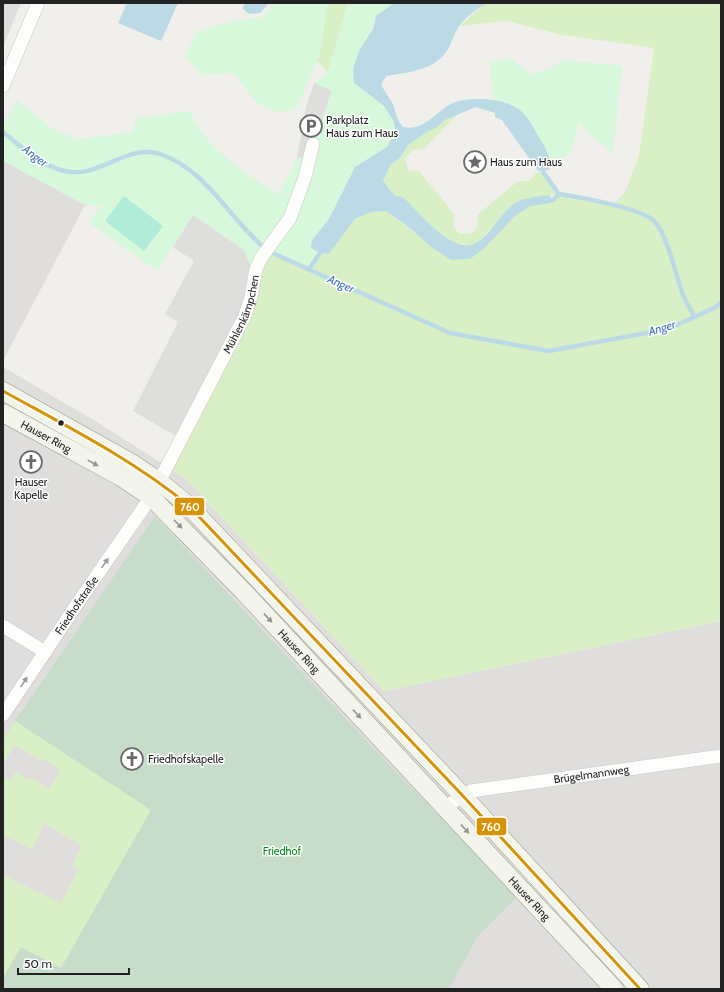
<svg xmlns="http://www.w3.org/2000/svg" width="724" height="992" font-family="Cabin,sans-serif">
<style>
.residential{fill:#dfdedc}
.religious{fill:#dededc}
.grass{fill:#d9f0c7}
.cemetery{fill:#c7ddca}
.park{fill:#d7f8da}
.pitch{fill:#b1ecd8}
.water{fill:#bbdae6}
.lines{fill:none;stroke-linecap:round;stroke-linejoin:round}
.stream{stroke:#bbdae6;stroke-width:4.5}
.street-casing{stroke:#c9c8c7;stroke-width:14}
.secondary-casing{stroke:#979b81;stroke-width:19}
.street{stroke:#fdfdfc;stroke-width:13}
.secondary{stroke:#f3f5ec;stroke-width:18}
.bus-1-casing{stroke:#fff;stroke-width:6}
.bus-1{stroke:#d79205;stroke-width:3}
.oneway{fill:#959691}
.oneway2{fill:#9a9a9a}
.bus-dot{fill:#222;stroke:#fff;stroke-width:1.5}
.labels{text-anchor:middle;stroke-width:3;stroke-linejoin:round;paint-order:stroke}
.poi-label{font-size:11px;fill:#222;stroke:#fff;text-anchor:start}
.street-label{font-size:11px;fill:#222;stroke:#fff}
.park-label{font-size:11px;fill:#018917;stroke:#fff}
.water-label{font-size:12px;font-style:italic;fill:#4276bd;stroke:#fff}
.line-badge{stroke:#fff;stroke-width:1.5}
.badge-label{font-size:11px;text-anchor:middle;font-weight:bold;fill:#fff}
</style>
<rect width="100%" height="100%" fill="#f0efeb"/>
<g class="residential">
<polygon points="3,3 21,3 3,47"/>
<polygon points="3,159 85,205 3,361"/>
<polygon points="3,367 97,422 185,478 384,691 721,621 721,989 3,989"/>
</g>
<g class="religious">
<polygon points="314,83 332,90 309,159 297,158 306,108"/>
<polygon points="193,215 244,250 250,264 253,286 181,439 133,411 178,322 165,314 194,261 173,247"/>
</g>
<g class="grass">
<polygon points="329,3 348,3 328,72 316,60 322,41 323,15"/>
<polygon points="721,3 721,621 384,691 185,478 168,467 244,318 268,251 309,269 320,253 329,254 355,219 371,212 386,211 404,224 431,247 485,248 515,216 531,206 551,203 558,194 544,196 516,202 480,241 469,245 454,242 442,234 428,224 414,208 395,196 383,181 391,164 400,158 408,145 445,120 456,116 424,149 413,150 405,158 408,170 419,171 455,215 453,225 459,234 473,233 478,225 477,215 518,181 529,181 536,173 543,172 559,194 613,205 625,192 639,156 654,48 562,35 507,21 460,26 484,4 491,3"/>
<polygon points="15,721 151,810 61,968 21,947 3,978 3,875 61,903 78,870 72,865 82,846 44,823 32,849 3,835 3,777 10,781 16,772 29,780 31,778 49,789 60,770 43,759 41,761 15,745 3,764 3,741"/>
</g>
<polygon class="cemetery" points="155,516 397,773 518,896 477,937 449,989 3,989 3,978 21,947 61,968 151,810 15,721"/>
<g class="park">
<path d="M274 3H329C323 17 325 26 323 40 319 61 305 90 295 110L275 112 257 103 233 73 203 75 185 56 197 32 233 21 263 17Z"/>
<path d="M348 3H394L376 16 354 83 384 106 393 120 396 131 387 147 355 167 329 219 312 240 311 248 320 253 309 269 264 248 250 264 244 250 193 215 157 271 88 222 101 206 85 205 3 161V126L17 100 53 129 78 139 133 132 137 116 140 118 190 111C204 148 247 173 278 195L297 158H309L332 91 314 83 328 72Z"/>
<polygon points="511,58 530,74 546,70 564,60 622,66 613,153 590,135 579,123 571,152 551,165 546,150 505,102 494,100 489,62"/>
</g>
<polygon class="pitch" points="124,196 163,226 144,251 105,221"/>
<g class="water">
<polygon points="127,3 178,3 161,41 118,23"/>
<polygon points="246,3 269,3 260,13 249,14 242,8"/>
<path d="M394 3H491C481 4 465 18 459 26 452 36 451 49 441 58 427 71 404 73 386 76L381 85 393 104 398 120 403 127C425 132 435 111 453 103 470 96 507 98 521 111 528 117 534 128 538 136 544 145 553 159 549 170L538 171 502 120 495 117V113L476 107 445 120 437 127 427 132 408 145 400 158 391 164 383 181 395 196 403 197C419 212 432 230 452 241 485 259 495 213 517 202 525 198 540 196 549 195L553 200 551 203 531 206 515 216 485 248 470 259 451 260 431 247 405 224 386 211 371 212 355 219 329 254 320 253 311 248 312 240 329 219 355 167 387 147 396 131 393 120 384 106 354 83 353 69 359 51 373 29 376 16Z"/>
</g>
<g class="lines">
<g class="stream">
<path d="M3 132C20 146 42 166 64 171 99 180 128 141 163 155 210 173 230 221 268 251L450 333 549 351 668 329 714 308 721 303"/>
<path d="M543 172 559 194C578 197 643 208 655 222 668 237 676 276 683 295 686 303 691 310 695 317"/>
<polyline points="553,200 559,194"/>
<polyline points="309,269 320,253"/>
</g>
<g class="street-casing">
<g id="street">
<polyline points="3,86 38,3"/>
<polyline points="3,626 45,652"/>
<path id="s1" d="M3 715 77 604 151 497 244 318 251 297 256 269 261 258 290 218 305 177 313 144"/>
<path id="s2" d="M445 807 471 791 721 756"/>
</g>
</g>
<g class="secondary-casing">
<g id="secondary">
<polyline points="3,391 130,462 160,482 188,505 463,796 640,989"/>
<path id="s3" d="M3 413 121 477 151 497 244 592 614 989"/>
</g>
</g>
<use href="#street" class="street"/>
<use href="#secondary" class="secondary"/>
<g class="bus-1-casing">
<path id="bus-1" d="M3 391C66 426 132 459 188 505L463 796 640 989"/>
</g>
<use href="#bus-1" class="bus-1"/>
</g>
<defs><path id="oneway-solid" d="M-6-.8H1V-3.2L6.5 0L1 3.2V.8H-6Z"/></defs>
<g class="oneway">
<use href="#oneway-solid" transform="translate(93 463) rotate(29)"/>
<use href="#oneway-solid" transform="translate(178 524) rotate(46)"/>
<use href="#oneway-solid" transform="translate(268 618) rotate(47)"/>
<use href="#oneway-solid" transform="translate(357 714) rotate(47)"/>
<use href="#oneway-solid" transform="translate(465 829) rotate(47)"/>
</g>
<g class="oneway2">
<use href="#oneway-solid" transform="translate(105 563) rotate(-55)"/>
<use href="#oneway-solid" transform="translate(24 682) rotate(-56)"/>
</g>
<defs>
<g id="parking-ring" transform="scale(1.15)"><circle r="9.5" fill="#fff" stroke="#6a6a68" stroke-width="1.5"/><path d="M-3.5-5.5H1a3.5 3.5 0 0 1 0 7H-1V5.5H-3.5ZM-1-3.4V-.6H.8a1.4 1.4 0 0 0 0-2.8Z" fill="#6a6a68"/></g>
<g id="sight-ring" transform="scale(1.15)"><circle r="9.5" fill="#fff" stroke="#6a6a68" stroke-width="1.5"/><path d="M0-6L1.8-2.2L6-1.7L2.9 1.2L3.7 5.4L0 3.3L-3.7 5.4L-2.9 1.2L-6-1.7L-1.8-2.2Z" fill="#6a6a68"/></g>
<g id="church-ring" transform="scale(1.15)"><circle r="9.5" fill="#fff" stroke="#6a6a68" stroke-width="1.5"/><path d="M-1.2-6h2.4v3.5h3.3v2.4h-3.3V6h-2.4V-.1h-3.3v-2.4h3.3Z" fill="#6a6a68"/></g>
</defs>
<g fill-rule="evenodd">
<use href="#parking-ring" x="311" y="126"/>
<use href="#sight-ring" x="475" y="162"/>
<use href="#church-ring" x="31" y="462"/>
<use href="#church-ring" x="132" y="759"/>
</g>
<circle class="bus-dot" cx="61" cy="423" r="3.5"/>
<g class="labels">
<g class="poi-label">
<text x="326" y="124">Parkplatz<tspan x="326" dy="13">Haus zum Haus</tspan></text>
<text x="490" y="166">Haus zum Haus</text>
<text x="31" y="486" text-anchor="middle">Hauser<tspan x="31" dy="13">Kapelle</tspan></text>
<text x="148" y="763">Friedhofskapelle</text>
</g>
<g class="street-label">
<text dy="4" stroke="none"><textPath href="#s1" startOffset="468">Mühlenkämpchen</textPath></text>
<text dy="4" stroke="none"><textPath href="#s3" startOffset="49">Hauser Ring</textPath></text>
<text dy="4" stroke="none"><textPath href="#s1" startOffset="132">Friedhofstraße</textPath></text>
<text dy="4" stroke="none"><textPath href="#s3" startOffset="384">Hauser Ring</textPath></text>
<text dy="4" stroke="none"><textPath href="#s2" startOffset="152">Brügelmannweg</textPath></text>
<text dy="4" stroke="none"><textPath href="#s3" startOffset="722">Hauser Ring</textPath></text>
</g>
<g class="park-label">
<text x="282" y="855">Friedhof</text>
</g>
<g class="water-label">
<text transform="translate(35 156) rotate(37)" y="4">Anger</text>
<text transform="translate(341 284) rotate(24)" y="4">Anger</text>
<text transform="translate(662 328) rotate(-16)" y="4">Anger</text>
</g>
</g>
<g class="line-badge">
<rect x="174" y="497" width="31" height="19" rx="4" fill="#d79205"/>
<rect x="476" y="817" width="31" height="19" rx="4" fill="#d79205"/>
</g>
<g class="badge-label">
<text x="190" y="511">760</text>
<text x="491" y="831">760</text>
</g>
<rect width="724" height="992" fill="none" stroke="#222222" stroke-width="8"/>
<path d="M18 968v6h111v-6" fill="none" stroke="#222222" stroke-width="2"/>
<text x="24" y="968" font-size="12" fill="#222222" stroke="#ffffff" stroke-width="3" paint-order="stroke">50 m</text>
</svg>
